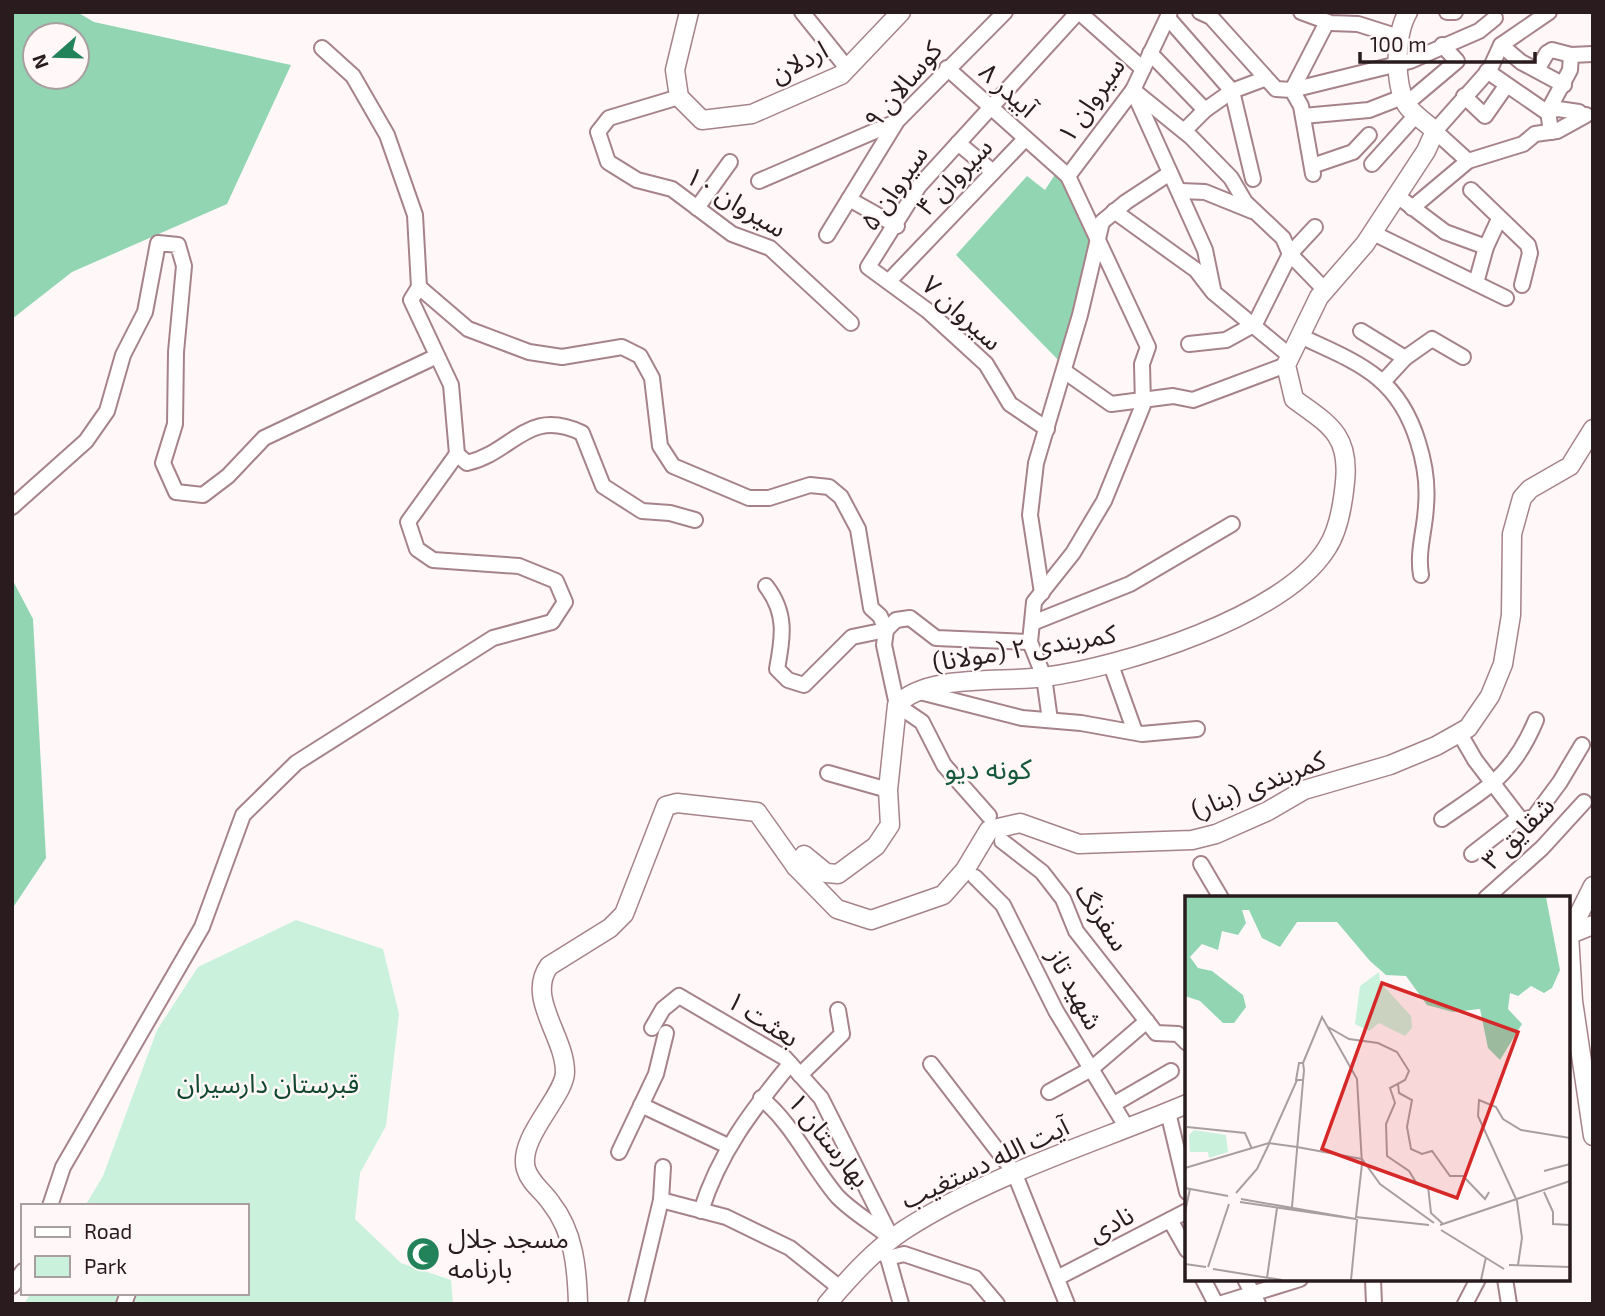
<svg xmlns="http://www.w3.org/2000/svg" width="1605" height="1316" font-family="'Exo 2','Noto Sans Arabic',sans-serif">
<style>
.green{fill:#c9f1db}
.forest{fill:#92d5b3;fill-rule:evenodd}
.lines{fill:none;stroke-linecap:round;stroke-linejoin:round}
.minor-casing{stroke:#a6838a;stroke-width:18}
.tertiary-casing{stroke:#a6838a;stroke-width:21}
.minor{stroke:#fff;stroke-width:14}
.tertiary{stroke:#fff;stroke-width:18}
.labels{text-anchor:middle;stroke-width:5;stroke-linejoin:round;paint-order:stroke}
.street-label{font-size:26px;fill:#291b1e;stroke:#fff7f8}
.park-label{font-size:26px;fill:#114731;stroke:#fff7f8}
.poi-label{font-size:26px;fill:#291b1e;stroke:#fff7f8;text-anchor:start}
.neighbourhood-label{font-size:28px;fill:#16583d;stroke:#fff7f8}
.inset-road{fill:none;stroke:#a99fa1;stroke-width:2}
.view{fill:#d62828;fill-opacity:0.15;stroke:#d62828;stroke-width:3.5}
.inset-edge{fill:none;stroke:#291b1e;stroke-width:3.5}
</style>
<rect width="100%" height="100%" fill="#fff7f8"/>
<polygon class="green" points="296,920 383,949 399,1014 386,1126 360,1173 355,1219 401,1263 451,1280 453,1304 24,1304 31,1293 247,1293 247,1206 85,1206 103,1176 157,1030 198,967"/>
<g class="forest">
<path d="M12 12H77L94 22 291 65 227 204 72 272 12 319ZM35 35H77V77H35Z"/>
<polygon points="1056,173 1066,181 1096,245 1065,367 956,255 1027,176 1045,190"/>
<polygon points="12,579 33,619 46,858 12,909"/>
</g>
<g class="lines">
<g class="minor-casing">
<g id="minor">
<polyline points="802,12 847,68"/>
<polyline points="1079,12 1143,69"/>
<polyline points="1200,12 1211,17 1276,89 1292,90 1301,106 1313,174"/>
<polyline points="1301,12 1331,23 1358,24 1399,37"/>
<polyline points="1447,12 1455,12"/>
<polyline points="1169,19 1232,91 1253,179"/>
<polyline points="1501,45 1521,62 1564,85"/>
<polyline points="322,48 353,76 387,135 415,215 419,287 468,329 529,352 562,357 622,347 640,356 652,378 660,446 673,466 749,498 769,498 810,485 829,487 841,497 858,529 871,608 880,616 886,630 884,645 897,705 922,722 944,765 989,816"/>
<polyline points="1150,53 1205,110 1232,91 1264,79"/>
<polyline points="947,68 1068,176 1148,347 1142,364 1143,405 1104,501 1073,553 1034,602 1030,642 1044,677 1050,720"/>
<polyline points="1537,70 1547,53 1552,50 1571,55 1593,54"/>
<polyline points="1487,71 1545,111 1558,109 1579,112"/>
<polyline points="1133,90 1191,137 1231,178 1245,202 1283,238 1290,254 1324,289"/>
<polyline points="1292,90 1410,61 1479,31 1495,18"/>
<polyline points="1292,90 1327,22"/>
<polyline points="1135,95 1205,250 1213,289"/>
<polyline points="1464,96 1485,116 1506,86"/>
<polyline points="679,97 609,118 598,132 608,162 637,180 672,189 732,234 770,248 851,323"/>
<polyline points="1406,104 1457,61 1442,45"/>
<polyline points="1303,116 1369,110 1405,96"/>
<polyline points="1184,131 1205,110"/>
<polyline points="1551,132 1548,111 1570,70 1571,55"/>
<polyline points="958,143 993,172"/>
<polyline points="1468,161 1435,131 1490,69 1501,45 1549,12"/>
<polyline points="1372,164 1417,114"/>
<polyline points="1312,166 1353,152 1369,135"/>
<polyline points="1068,176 1133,90 1170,12"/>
<polyline points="759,181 896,122"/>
<polyline points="1471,190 1528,245 1530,253 1522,285"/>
<polyline points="1180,191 1205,192 1252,211"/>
<polyline points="1396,195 1445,232 1486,247"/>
<polyline points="849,199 897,226"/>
<polyline points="697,208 730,162"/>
<polyline points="1412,208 1468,161 1523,144 1535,134 1557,131 1586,115"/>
<polyline points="1114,211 1196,270 1213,292 1290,356"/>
<polyline points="1373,233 1506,298"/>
<polyline points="827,235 897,121 1005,12"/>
<polyline points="890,280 1025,139"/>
<polyline points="1476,283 1486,247 1499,219"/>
<path d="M419 287 411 300 451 385 457 454 467 463C514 452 527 407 582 433L603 486 642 511 670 513 695 520"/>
<polyline points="1361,331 1405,358"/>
<path d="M1300 336C1358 363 1398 376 1418 442 1425 464 1428 484 1426 506 1425 530 1417 551 1421 575"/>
<polyline points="1189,344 1226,340 1255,324 1290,254 1315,227"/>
<polyline points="1064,371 1111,404 1173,396 1193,400 1286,365"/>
<polyline points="1383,382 1405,358 1432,339 1463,357"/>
<polyline points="1047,429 1010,404 986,364 928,311 868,267 919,186 1078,12"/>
<polyline points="12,507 86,441 107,411 123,355 145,312 158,243 178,245 184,266 176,352 175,424 163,463 176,492 203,495 228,476 264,438 437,356"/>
<path d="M766 586C787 613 783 637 777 669L788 680 804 685 852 637 886 630 896 620 910 618 936 638 1030 642"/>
<polyline points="1042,593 1030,515 1036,463 1080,315 1102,222 1126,202 1170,173"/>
<polyline points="1035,622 1130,584 1232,524"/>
<polyline points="1111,665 1135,732"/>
<polyline points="920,692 1022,718 1081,723 1142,734 1197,729"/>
<polyline points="1460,734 1475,760 1521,820"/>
<polyline points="828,773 888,790"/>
<path d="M1442 819C1488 787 1513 775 1536 720"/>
<polyline points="1002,841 1042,872 1063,899 1076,931 1156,1033 1178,1034 1187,1043"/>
<polyline points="1472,854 1513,822 1534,817 1560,782 1582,745"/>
<polyline points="1201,864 1221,898"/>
<polyline points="975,877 1003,905 1056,1011 1127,1128"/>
<polyline points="1486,898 1542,848 1584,802"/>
<polyline points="652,1028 663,1009 679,996 785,1058 821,1098 892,1239"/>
<polyline points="931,1064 1014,1172 1067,1304"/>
<polyline points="800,1075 842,1034 838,1010"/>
<polyline points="1049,1092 1091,1069 1147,1021"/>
<path d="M761 1098C793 1124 810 1164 837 1196 851 1211 872 1223 888 1236"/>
<polyline points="1114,1104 1171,1071"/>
<polyline points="641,1105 728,1146"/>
<polyline points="1168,1112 1187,1192"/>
<polyline points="619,1152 656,1074 666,1033"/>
<polyline points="661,1200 726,1217 790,1248 840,1288"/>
<polyline points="50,1206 63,1167 202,927 243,815 296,763 493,638 552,622 565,602 556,581 519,566 433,560 417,549 408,522 457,454"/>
<path d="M701 1211C719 1153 752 1110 790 1064"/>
<polyline points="1170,1220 1187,1250"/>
<polyline points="883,1253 888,1258 901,1304"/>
<polyline points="888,1258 904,1254 975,1278 997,1304"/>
<polyline points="1057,1278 1187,1211"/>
<polyline points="1203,1279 1216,1304"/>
<polyline points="1245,1279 1258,1304"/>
<polyline points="1373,1279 1374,1304"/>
<polyline points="1505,1279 1509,1304"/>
<polyline points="12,1286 23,1271"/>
<polyline points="124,1304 128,1293"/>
<polyline points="636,1304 661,1200 663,1167"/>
<polyline points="1219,1304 1300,1279"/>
<polyline points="1465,1304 1478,1279"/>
</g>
</g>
<g class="tertiary-casing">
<g id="tertiary">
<polyline points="689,12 675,70 679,97 702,120 752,114 841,75 901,12"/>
<path d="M796 867 804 855 826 873 838 874 876 846 890 825 888 790 897 705C927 673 1003 683 1044 677 1122 667 1285 616 1327 548 1339 530 1343 503 1345 482 1350 434 1328 424 1294 399L1286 365 1319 297 1365 244 1426 151 1435 131C1427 123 1412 114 1406 104 1394 82 1395 34 1408 12"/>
<polyline points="1593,886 1569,934 1573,1001 1593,1136"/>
<polyline points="1568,935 1593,925"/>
<path d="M578 1304C577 1268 574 1232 551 1203 543 1191 530 1183 526 1169 517 1138 565 1096 565 1072 565 1036 526 998 549 966L610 928 624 914 666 806 677 803 757 812 796 867 837 909 871 920 943 895 965 870 989 830 1020 823 1079 844 1192 840 1216 834 1268 811 1304 790 1390 765 1436 746 1468 728 1490 696 1503 664 1511 615 1512 534 1522 498 1530 489 1570 466 1593 429"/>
<path d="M827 1304C850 1277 874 1250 904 1230 991 1174 1092 1144 1187 1104"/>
</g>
</g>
<use href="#minor" class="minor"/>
<use href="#tertiary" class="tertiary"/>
</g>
<defs>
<g id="mosque-disc" transform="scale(1.75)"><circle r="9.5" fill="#22835b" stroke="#fff7f8"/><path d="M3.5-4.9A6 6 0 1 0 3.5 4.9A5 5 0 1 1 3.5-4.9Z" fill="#fff"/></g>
</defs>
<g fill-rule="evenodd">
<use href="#mosque-disc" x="423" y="1254"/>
</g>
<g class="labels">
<g class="street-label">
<text transform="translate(799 62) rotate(-28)" y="9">اردلان</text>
<text transform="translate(903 85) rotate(-50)" y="9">کوسالان ۹</text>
<text transform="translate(1008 90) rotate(42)" y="9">آبیدر ۸</text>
<text transform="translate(1091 100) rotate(-55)" y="9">سیروان ۱</text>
<text transform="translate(954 177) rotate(-46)" y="9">سیروان ۴</text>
<text transform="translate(894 188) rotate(-55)" y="9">سیروان ۵</text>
<text transform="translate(736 202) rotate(31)" y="9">سیروان ۱۰</text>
<text transform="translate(962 313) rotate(42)" y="9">سیروان ۷</text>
<text transform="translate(1024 648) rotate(-9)" y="9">کمربندی ۲ (مولانا)</text>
<text transform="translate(1258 785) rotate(-22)" y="9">کمربندی (بنار)</text>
<text transform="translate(1518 833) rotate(-45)" y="9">شقایق ۳</text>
<text transform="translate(1102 917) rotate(57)" y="9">سفرنگ</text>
<text transform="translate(1075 989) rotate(62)" y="9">شهید تاز</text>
<text transform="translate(763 1019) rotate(33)" y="9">بعثت ۱</text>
<text transform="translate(829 1140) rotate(51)" y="9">بهارستان ۱</text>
<text transform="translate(985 1163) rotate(-25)" y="9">آیت الله دستغیب</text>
<text transform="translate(1111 1224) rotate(-28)" y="9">نادی</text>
</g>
<g class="park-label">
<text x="268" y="1093">قبرستان دارسیران</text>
</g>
<g class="poi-label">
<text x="448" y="1248">مسجد جلال<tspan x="448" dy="30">بارنامه</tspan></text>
</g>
<g class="neighbourhood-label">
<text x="988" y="779">کونه دیو</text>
</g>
</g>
<g transform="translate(1185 896)">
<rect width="385" height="385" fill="#fff7f8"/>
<path d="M194 76 195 86 226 120 227 132 220 140 194 127 184 135 170 128 175 90ZM9 234 41 239 43 256 24 262 23 256H5L4 239Z" fill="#c9f1db"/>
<path d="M0 1H361L375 74 367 92 359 97 346 90 333 100 325 97 323 113 337 128 315 164 303 152 295 113 268 116 242 109 221 80 201 79 185 65 152 26H112L95 51 77 42 64 14H57L61 27 53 39 37 35 33 54 17 48 5 61 13 72 27 75 58 99 61 111 49 127H38L15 105 0 100Z" fill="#92d5b3"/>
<path class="inset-road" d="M143 131 164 143 193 147 212 156 224 175 220 184 205 192 210 207 201 228 202 260 224 275 232 288 243 290 246 317 258 328M118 167 137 121 172 183 177 268 171 321 244 329M213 188 214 197 227 204 222 231 226 253 237 258 247 255 265 280H278L300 303 304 296M2 231 60 237 67 253M84 247 112 184M112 251 177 263M177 263 195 288 249 327M0 272 84 247 112 251M359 275 385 268M0 292 43 300M359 296 368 316V328L385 329M51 297 72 273 84 248M55 306 171 323 56 303M107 311 119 174 118 167H114L111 184H117M0 316 5 293M255 329 385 285M256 334 319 373M0 368 21 371M324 369 385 371M333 369 337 342 332 305 293 220 294 204 311 211 318 223 336 234 385 242M23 371 44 308M28 373 97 384M82 382 92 312M166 384 172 323M296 384 301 361"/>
<path class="view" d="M197 87 333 136 272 302 137 253Z"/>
<rect width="385" height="385" class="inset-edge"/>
</g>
<rect width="1605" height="1316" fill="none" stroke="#291b1e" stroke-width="28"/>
<rect x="21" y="1204" width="228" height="91" fill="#fff7f8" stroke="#a99fa1" stroke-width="2"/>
<rect x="35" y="1227" width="35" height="10" fill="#ffffff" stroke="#a99fa1" stroke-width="2"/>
<text x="84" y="1239" font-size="21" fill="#291b1e">Road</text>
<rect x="35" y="1256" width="35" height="21" fill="#c9f1db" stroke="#a99fa1" stroke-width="2"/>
<text x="84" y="1274" font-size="21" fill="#291b1e">Park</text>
<g transform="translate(56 56) rotate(250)"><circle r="33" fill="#fff7f8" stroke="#a99fa1" stroke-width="2"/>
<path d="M0-5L12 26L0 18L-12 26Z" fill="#22835b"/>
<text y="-10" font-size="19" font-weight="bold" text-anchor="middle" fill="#291b1e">N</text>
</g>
<path d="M1360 52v10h175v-10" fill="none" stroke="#291b1e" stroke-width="3.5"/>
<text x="1370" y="52" font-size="21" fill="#291b1e" stroke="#fff7f8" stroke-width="5" paint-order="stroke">100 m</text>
</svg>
